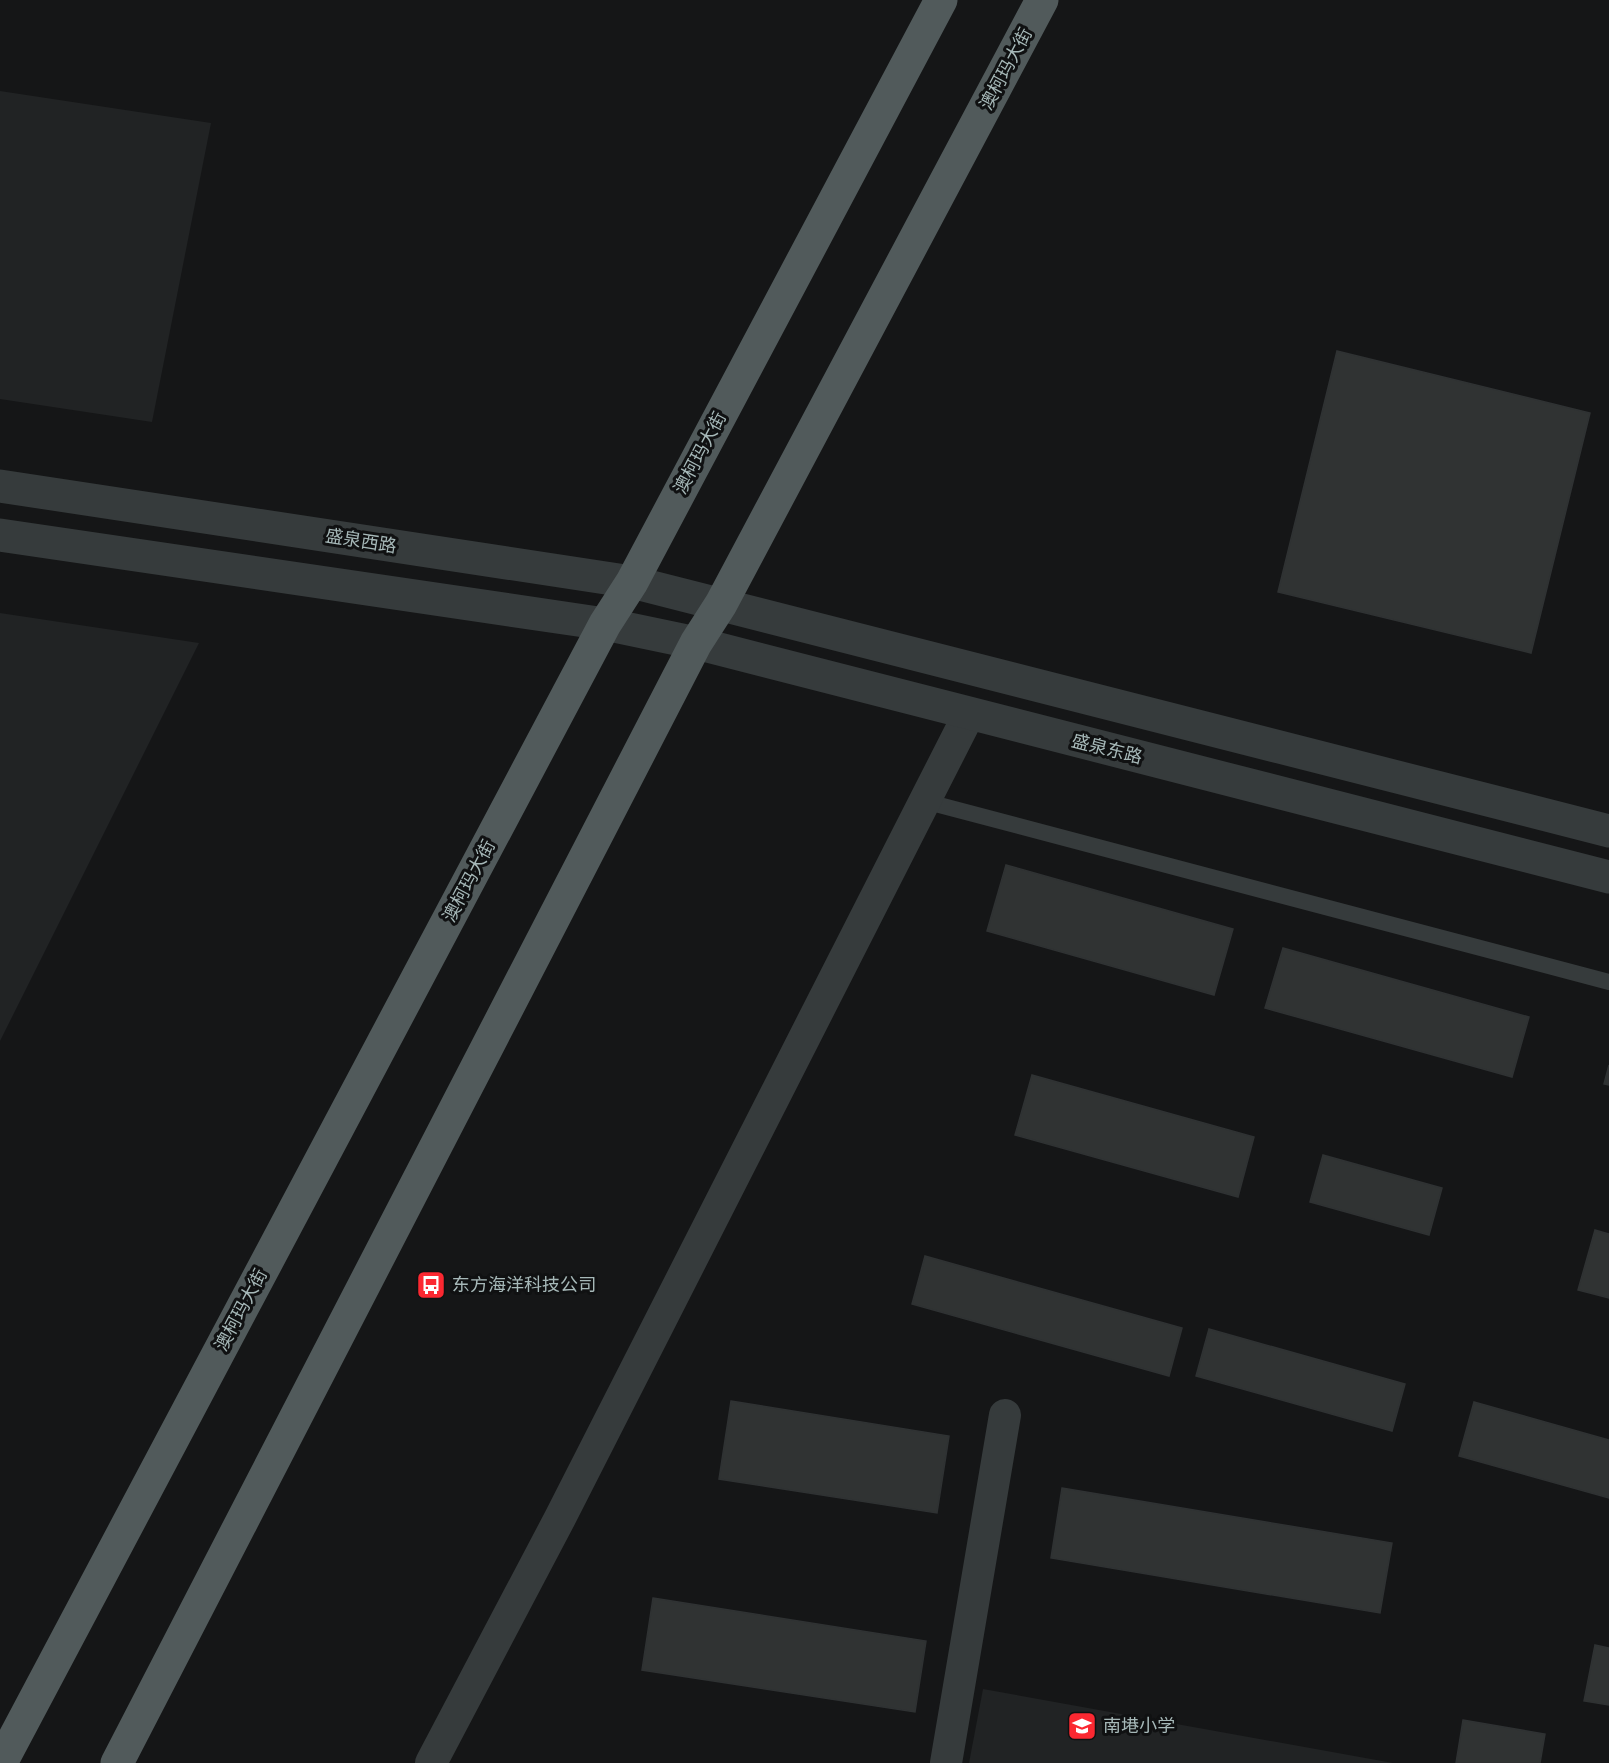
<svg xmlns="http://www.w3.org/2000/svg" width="1609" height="1763" font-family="Commissioner,'Noto Sans SC',sans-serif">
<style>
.built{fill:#212324}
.building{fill:#303333;stroke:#2f3233;stroke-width:1.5}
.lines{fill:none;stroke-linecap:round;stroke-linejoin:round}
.service{stroke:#363b3c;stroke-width:16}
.minor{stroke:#363b3c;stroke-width:32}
.tertiary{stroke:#363b3c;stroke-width:33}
.primary{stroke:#515a5b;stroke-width:33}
.labels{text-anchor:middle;stroke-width:6;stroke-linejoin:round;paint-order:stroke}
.street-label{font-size:18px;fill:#a6b8b8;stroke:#101112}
.poi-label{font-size:18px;fill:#a6b8b8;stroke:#101112;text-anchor:start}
</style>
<rect width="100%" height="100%" fill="#151617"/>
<g class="built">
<polygon points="0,91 211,123 152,422 0,399"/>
<polygon points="0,613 199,643 0,1041"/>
<polygon points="983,1689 1393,1763 969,1763"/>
</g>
<g class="building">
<polygon points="1337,351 1590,413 1531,653 1278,592"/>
<polygon points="1006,865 1233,929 1214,995 987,931"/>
<polygon points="1283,948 1529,1017 1512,1077 1265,1008"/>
<polygon points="1609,1065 1609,1085 1604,1084"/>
<polygon points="1032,1075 1254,1137 1238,1197 1015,1135"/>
<polygon points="1323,1155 1442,1188 1429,1235 1310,1202"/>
<polygon points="1595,1230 1609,1234 1609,1298 1578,1290"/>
<polygon points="925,1256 1182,1328 1169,1376 912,1304"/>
<polygon points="1209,1329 1405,1384 1392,1431 1196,1376"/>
<polygon points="731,1401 949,1436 937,1513 719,1479"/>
<polygon points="1474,1402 1609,1440 1609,1498 1459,1456"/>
<polygon points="1062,1488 1392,1543 1380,1613 1051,1558"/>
<polygon points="653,1598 926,1641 915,1712 642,1670"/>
<polygon points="1595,1645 1609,1648 1609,1705 1584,1701"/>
<polygon points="1463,1720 1545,1734 1540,1763 1456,1763"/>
</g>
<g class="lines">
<polyline class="service" points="924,801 1609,982"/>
<g class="minor">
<polyline points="431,1763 560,1518 969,714"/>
<polyline points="946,1763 1005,1415"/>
</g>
<g class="tertiary">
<polyline points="0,486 632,582 1609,831"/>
<polyline points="0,535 605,624 696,643 1609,877"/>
</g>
<g class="primary">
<polyline points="1,1763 605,624 632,582 941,0"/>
<polyline points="117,1763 696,643 721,604 1042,0"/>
</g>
</g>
<defs>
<g id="bus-square" transform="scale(1.5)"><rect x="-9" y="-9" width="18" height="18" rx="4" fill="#fb2831" stroke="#101112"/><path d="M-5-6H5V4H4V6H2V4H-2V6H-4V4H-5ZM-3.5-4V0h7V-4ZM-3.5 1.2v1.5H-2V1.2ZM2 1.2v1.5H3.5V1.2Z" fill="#fff"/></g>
<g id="school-square" transform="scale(1.5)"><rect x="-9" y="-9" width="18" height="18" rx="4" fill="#fb2831" stroke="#101112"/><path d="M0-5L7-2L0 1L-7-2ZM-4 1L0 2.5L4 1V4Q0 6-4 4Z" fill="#fff"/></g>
</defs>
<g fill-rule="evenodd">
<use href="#bus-square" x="431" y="1285"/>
<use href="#school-square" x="1082" y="1726"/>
</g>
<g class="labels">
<g class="street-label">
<text transform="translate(1006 69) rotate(-62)" y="6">澳柯玛大街</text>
<text transform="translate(700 453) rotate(-62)" y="6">澳柯玛大街</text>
<text transform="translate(361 541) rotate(9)" y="6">盛泉西路</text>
<text transform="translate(1107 749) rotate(14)" y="6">盛泉东路</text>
<text transform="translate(469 881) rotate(-62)" y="6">澳柯玛大街</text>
<text transform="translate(241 1310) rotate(-62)" y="6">澳柯玛大街</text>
</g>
<g class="poi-label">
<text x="452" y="1291">东方海洋科技公司</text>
<text x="1103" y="1732">南塂小学</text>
</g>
</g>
</svg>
